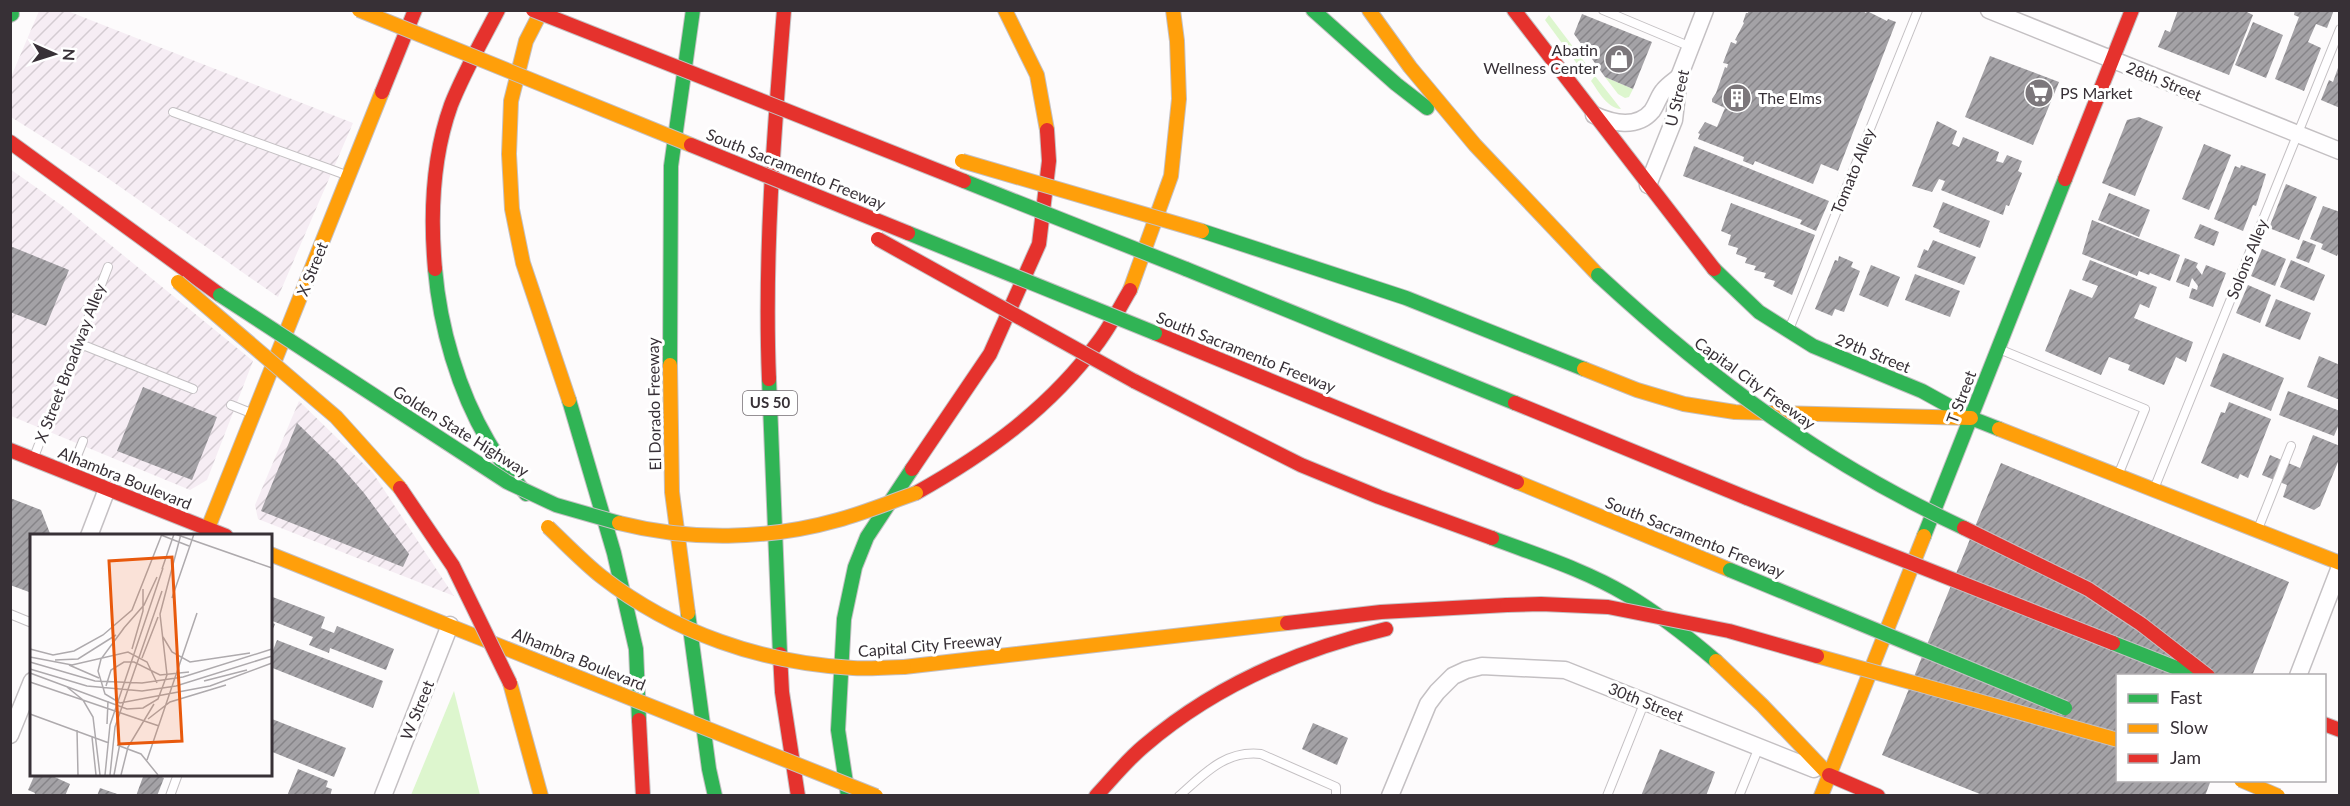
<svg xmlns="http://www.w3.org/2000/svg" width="2350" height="806" font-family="Lato,sans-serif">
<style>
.industrial{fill:url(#industrial-furrows)}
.grass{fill:#ddf6ce}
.building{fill:url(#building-hatch)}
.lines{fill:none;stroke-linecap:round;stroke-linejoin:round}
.lane-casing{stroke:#c4c0c3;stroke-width:10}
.street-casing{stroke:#c4c0c3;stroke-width:19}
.fast-casing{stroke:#c4c0c3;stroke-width:16}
.slow-casing{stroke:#c4c0c3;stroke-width:16}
.jam-casing{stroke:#c4c0c3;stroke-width:16}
.lane{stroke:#fffeff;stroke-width:8}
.street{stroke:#fffeff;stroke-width:16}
.fast{stroke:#30b455;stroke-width:14}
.slow{stroke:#ff9f0a;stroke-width:14}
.jam{stroke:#e5322d;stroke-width:14}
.fast-bridge-casing{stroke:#c4c0c3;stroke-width:16;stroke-linecap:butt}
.slow-bridge-casing{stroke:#c4c0c3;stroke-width:16;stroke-linecap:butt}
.jam-bridge-casing{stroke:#c4c0c3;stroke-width:16;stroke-linecap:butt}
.fast-bridge{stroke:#30b455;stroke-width:14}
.slow-bridge{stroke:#ff9f0a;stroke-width:14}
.jam-bridge{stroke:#e5322d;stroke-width:14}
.labels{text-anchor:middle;stroke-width:6;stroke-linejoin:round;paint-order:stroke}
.shield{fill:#fff;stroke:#736e72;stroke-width:1.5}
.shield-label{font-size:15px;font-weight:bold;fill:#373036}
.poi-label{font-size:16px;fill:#373036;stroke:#fff;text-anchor:start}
.street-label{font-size:16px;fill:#373036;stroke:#fff}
.inset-road{fill:none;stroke:#aeaaad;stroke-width:1.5}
.view{fill:#e8590c;fill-opacity:0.15;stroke:#e8590c;stroke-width:3}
.inset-edge{fill:none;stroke:#373036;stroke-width:3}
</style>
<defs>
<pattern id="industrial-furrows" width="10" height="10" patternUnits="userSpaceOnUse" patternTransform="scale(1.5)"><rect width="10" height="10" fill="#f6edf4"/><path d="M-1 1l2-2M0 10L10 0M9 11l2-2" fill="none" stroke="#d4ccd2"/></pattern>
<pattern id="building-hatch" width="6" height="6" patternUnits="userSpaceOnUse" patternTransform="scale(1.5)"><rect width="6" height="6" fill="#a4a2a6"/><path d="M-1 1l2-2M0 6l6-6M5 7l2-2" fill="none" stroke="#868488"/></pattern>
</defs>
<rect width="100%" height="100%" fill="#fdfbfc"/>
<g class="industrial">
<polygon points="65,10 353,123 278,297 103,175 11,117 11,77 39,11"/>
<polygon points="10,169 64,207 253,361 207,480 190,490 11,416"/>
<polygon points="299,401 373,473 454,596 258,519 255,505"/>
</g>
<g class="grass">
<polygon points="1549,15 1589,68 1586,76 1545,20"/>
<path d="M1595 76 1621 109C1607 108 1599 92 1591 81Z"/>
<polygon points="1605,77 1633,89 1629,97 1625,98 1618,94"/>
<polygon points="454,691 480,795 411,795"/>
</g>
<g class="building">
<polygon points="1749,10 1861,10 1866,13 1867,11 1887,21 1888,19 1896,22 1838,171 1821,164 1813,184 1755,161 1753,165 1743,161 1744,157 1698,139 1700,134 1698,133 1705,122 1717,127 1725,108 1712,102 1712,99 1716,93 1725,67 1727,68 1728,64 1723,63 1731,42 1736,44 1737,41 1735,40 1744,23 1743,22 1746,13 1748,13"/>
<polygon points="2178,10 2243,10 2253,15 2229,75 2158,47 2165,30 2170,32"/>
<polygon points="2295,10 2334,10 2327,28 2316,24 2308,42 2321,48 2304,91 2275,79 2299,17 2294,15"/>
<polygon points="1582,14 1652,42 1633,89 1605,77 1574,34"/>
<polygon points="2253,22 2283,35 2266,78 2235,65"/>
<polygon points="1990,56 2059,82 2033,145 1965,117"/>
<polygon points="2339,65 2340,65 2340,108 2321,100 2329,80 2333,82"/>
<polygon points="2139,117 2163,127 2135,196 2102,183 2127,120"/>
<polygon points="1937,121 1957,131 1952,144 1959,147 1963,137 1999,152 1996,161 2003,163 2007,155 2022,161 2018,171 2022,173 2009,206 2006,205 2003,215 1941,190 1945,181 1939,179 1932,192 1912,186"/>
<polygon points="2204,144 2231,155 2209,210 2182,199"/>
<polygon points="1694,146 1829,201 1816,231 1800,224 1802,220 1683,176"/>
<polygon points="2241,165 2266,174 2256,206 2253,205 2243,231 2214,219 2235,166 2240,168"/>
<polygon points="2286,184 2317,197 2299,240 2269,228"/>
<polygon points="2109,193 2150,210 2139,237 2098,220"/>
<polygon points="1943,202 1990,221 1980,248 1939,232 1940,230 1933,227"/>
<polygon points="1731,203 1815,235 1792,295 1773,286 1775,281 1764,278 1766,273 1754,270 1756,266 1745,263 1747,258 1736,254 1738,248 1728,245 1731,235 1721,231"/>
<polygon points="2323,206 2340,212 2340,248 2337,256 2321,249 2323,244 2310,239"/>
<polygon points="2092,220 2180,255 2170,281 2150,273 2149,275 2139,271 2137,276 2082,254"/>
<polygon points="2200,224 2219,232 2214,246 2194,238"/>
<polygon points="1933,240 1976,257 1964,285 1917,267 1924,249 1928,251"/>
<polygon points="2303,240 2316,245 2309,263 2296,258"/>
<polygon points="10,246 69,270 46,326 10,312"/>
<polygon points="2262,249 2286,259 2275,286 2251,276"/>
<polygon points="1839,256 1853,262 1851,267 1860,271 1844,312 1835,309 1832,316 1815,309 1835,260 1838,261"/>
<polygon points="2185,258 2198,263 2196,267 2202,275 2206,265 2226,273 2213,307 2189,298 2192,288 2197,290 2198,286 2192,278 2189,287 2176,282"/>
<polygon points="2090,260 2157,287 2149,308 2140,304 2134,318 2193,342 2186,362 2176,357 2164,385 2128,370 2130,365 2109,357 2101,375 2045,351 2070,289 2092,298 2098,286 2082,280"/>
<polygon points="2291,260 2325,275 2314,301 2280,287"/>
<polygon points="1871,265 1900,277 1888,307 1859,295"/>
<polygon points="1915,274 1960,291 1950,317 1905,300"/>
<polygon points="2248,285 2271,295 2260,323 2236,313"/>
<polygon points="2276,299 2311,313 2300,340 2265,326"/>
<polygon points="2223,353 2284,378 2271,411 2210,386"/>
<polygon points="2319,356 2340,365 2340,400 2307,387"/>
<polygon points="143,387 217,417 192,480 117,451"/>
<polygon points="2288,391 2340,411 2340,422 2334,436 2279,415"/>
<polygon points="2229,402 2271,419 2248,478 2240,474 2238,479 2201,463 2221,412 2225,413"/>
<polygon points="297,423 337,462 364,493 409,554 403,567 261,511"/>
<polygon points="2313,435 2340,446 2340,457 2320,506 2314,510 2283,497 2287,485 2262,475 2270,455 2300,468"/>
<polygon points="2001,463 2289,582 2252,676 2118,676 2118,780 2211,780 2205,796 1985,796 1882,755"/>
<polygon points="10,498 41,510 51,536 32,536 32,586 29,592 10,585"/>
<polygon points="270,596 325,617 321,628 334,633 337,626 394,649 386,670 330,648 329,653 309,645 313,637 270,620"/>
<polygon points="270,622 275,624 270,636"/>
<polygon points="277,640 383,681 373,708 270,667 270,658"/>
<polygon points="272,719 346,748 334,777 270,751"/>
<polygon points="1313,723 1348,738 1337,765 1302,749"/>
<polygon points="1660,749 1715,772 1706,796 1641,796"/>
<polygon points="298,769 328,781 326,787 332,789 330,796 287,796"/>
<polygon points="35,774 48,774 70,784 65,796 34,796 35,793 28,790"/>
<polygon points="144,774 155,774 164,778 157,796 136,796"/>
<polygon points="100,788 120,795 120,796 97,796"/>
</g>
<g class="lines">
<g class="lane-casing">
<g id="lane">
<polyline points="1603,10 1691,47"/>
<polyline points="173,112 346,175"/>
<polyline points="1790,327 1918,10"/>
<polyline points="78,343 193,389"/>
<polyline points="1999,349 2145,409 2119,473"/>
<polyline points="231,405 251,413"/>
<polyline points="34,457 108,267"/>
<polyline points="70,473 83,441"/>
<polyline points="2154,489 2340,29"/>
<polyline points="2258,529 2291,446"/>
<polyline points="10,614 32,623"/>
<polyline points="170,796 178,774"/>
<path d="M1179 796C1204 774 1225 750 1261 754L1336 787V796"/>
<polyline points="1607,796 1645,701"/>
<polyline points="1739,796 1759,747"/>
</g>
</g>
<g class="street-casing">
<g id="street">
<polyline points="1989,10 2340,151"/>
<path d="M1594 115C1612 123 1637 129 1652 111 1657 104 1659 95 1664 90 1668 85 1674 81 1679 77"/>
<polyline points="1648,185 1674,120 1679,77 1705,10"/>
<polyline points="89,536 107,489"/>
<polyline points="2298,676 2340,567"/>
<polyline points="10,735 32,681"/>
<polyline points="383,796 450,625"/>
<polyline points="1390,796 1428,704 1437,692 1453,676 1466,670 1482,666 1565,670 1814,769"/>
</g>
</g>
<g class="fast-casing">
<g id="fast">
<polyline points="1313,10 1396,84 1427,108"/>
<polyline points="10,15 12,14"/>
<polyline points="1202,231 1406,298 1584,369"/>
<path d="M435 269C440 327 458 390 488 441 499 460 513 477 526 494"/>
<polyline points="1186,269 1515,403"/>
<polyline points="1714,269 1759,312 1813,346 1922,391 1971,418 1999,429"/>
<polyline points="670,365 671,166 693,10"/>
<polyline points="769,379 780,654"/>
<polyline points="569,400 614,553 636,649 639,720"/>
<polyline points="1924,536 2065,179"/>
<path d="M1492 538C1537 555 1585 570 1627 595 1659 614 1688 637 1716 661"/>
<polyline points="688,613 709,769 715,796"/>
<polyline points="848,796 838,730 844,619 855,567 867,537 912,469"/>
</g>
</g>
<g class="slow-casing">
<g id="slow">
<polyline points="542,10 526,41 511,101 509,154 512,209 523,263 569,400"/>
<polyline points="1005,10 1037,75 1047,130"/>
<polyline points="1369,10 1410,67 1475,145 1598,275"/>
<polyline points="1130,290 1171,176 1179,99 1177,41 1173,10"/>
<polyline points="670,365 672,492 688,613"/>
<polyline points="1584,369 1637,390 1684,404 1735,412 1971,418"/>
<polyline points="1999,429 2340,563"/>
<polyline points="1517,482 1730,570"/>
<polyline points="208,528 382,92"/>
<polyline points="270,554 560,670"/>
<polyline points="1716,661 1762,705 1829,775"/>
<polyline points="904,667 1287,623"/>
<polyline points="1821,796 1924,536"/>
</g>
</g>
<g class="jam-casing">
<g id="jam">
<polyline points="1514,10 1714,269"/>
<polyline points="382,92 415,10"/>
<polyline points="10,142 220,295"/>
<polyline points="2065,179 2132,10"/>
<path d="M435 269C430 213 432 158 451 105 464 72 482 41 498 10"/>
<polyline points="1155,333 1517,482"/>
<path d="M769 379C764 256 774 133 784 10"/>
<polyline points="1134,381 1301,465 1379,497 1492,538"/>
<polyline points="1515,403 1747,498"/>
<polyline points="10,450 226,536"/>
<polyline points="912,469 990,354 1039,244 1049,161 1047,130"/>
<path d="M916 493C987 453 1050 408 1099 341 1111 325 1120 307 1130 290"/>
<polyline points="1287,623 1381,612 1507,605"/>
<polyline points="780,654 782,692 798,796"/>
<polyline points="639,720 643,796"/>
<polyline points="2324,724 2340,730"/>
<polyline points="1829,775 1878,796"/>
<path d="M1096 796C1112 779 1126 761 1144 746 1214 686 1297 650 1386 629"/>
</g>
</g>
<use href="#lane" class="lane"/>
<use href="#street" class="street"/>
<use href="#fast" class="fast"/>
<use href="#slow" class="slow"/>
<use href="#jam" class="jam"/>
<g class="fast-bridge-casing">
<g id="fast-bridge">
<polyline points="964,181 1186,269"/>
<polyline points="908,233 1155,333"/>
<path d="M1598 275C1713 381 1822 462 1964 528"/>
<polyline points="220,295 507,482 556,505 619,523"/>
<polyline points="1730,570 2065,708"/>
<polyline points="2113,643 2189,673"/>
</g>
</g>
<g class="slow-bridge-casing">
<g id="slow-bridge">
<polyline points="359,10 691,145"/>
<polyline points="962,161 1202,231"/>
<polyline points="178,282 336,417 400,488"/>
<path d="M619 523C690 541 767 540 838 520 864 513 890 502 916 493"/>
<path d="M548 527C566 544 583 562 602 577 674 633 762 663 853 668 870 669 887 667 904 667"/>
<polyline points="1817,656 2118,740"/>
<polyline points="560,670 876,796"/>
<polyline points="510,683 541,796"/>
<polyline points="2241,780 2278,796"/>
</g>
</g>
<g class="jam-bridge-casing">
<g id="jam-bridge">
<polyline points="533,10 964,181"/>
<polyline points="691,145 908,233"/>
<polyline points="878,239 1134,381"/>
<polyline points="400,488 453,566 510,683"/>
<polyline points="1747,498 2113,643"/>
<polyline points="1964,528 2088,589 2141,624 2208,676"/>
<polyline points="1507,605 1541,604 1608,607 1729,631 1817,656"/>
</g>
</g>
<use href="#fast-bridge" class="fast-bridge"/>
<use href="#slow-bridge" class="slow-bridge"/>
<use href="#jam-bridge" class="jam-bridge"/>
</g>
<defs>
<g id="shop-disc" transform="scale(1.5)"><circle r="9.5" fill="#7c777b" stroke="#fff"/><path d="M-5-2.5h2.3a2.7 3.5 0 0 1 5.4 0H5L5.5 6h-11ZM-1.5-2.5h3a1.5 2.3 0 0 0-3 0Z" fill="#fff"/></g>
<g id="supermarket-disc" transform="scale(1.5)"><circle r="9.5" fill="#7c777b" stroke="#fff"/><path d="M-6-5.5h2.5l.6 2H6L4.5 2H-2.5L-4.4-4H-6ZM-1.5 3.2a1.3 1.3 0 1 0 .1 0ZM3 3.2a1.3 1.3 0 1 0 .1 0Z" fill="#fff"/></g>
<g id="building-disc" transform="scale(1.5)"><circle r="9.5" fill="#7c777b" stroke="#fff"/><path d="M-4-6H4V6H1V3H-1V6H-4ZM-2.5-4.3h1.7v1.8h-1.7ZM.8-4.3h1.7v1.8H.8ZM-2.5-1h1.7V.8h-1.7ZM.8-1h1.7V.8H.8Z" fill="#fff"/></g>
</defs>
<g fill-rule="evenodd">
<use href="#shop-disc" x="1619" y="59"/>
<use href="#supermarket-disc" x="2039" y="93"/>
<use href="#building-disc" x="1737" y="98"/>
</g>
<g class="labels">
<rect class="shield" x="743" y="391" width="54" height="24" rx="4.5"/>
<g class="shield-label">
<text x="770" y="408">US 50</text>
</g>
<g class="poi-label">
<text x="1598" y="56" text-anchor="end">Abatin<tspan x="1598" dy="18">Wellness Center</tspan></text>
<text x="2060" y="99">PS Market</text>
<text x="1758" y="104">The Elms</text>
</g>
<g class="street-label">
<text transform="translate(2164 81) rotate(22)" y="6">28th Street</text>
<text transform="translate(1677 98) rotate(-77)" y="6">U Street</text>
<text transform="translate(796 169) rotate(22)" y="6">South Sacramento Freeway</text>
<text transform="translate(1853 171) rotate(-68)" y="6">Tomato Alley</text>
<text transform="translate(2247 259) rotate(-68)" y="6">Solons Alley</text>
<text transform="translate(312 269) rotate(-68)" y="6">X Street</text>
<text transform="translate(1246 352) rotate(22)" y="6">South Sacramento Freeway</text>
<text transform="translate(1873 353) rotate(22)" y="6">29th Street</text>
<text transform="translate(70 363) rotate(-69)" y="6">X Street Broadway Alley</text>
<text transform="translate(1755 383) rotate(36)" y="6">Capital City Freeway</text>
<text transform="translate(1961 397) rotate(-69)" y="6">T Street</text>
<text transform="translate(654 404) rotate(-91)" y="6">El Dorado Freeway</text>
<text transform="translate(461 431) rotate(32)" y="6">Golden State Highway</text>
<text transform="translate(125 478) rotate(22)" y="6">Alhambra Boulevard</text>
<text transform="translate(1695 537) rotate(22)" y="6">South Sacramento Freeway</text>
<text transform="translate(930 645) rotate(-5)" y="6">Capital City Freeway</text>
<text transform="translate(579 659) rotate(22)" y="6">Alhambra Boulevard</text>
<text transform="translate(1646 702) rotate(22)" y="6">30th Street</text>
<text transform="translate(417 710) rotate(-68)" y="6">W Street</text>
</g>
</g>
<g transform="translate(30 534)">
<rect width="242" height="242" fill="#fdfbfc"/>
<path class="inset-road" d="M145 0 242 34M131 1 159 12M132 35 144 0M142 64 164 0M94 94 71 125 68 137 75 160 90 169 180 152 242 129M93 95 114 71 127 43M133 103 142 118 160 128 220 119M0 115 23 121 44 117 73 101 102 76 132 0M102 115 113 77V55M0 123 42 131 98 118 117 128 127 149M112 124 128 83M25 126 48 125 86 101M0 128 65 147 112 149 153 143 242 115M39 131 69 144M0 135 57 152 112 157 146 152 242 122M0 139 97 175 113 174 128 165 137 141 130 80 151 0M174 147 217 136M0 148 129 192M76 152 81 136 94 128H104L130 141 159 138M37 153 53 166 63 183 70 241M0 180 79 209M118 185 140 168 196 151M77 190 78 167M47 196 48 241M62 203 66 241M87 211 111 220 128 241M117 226 167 79M75 241 80 191 133 34M80 241 85 193 132 57M84 241 90 209M91 241 98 213 124 170"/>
<path class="view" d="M142 23 152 207 89 210 79 27Z"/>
<rect width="242" height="242" class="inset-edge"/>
</g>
<rect width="2350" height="806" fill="none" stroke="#373036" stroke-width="24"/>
<rect x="2116" y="674" width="210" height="108" fill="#ffffff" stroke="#afacaf" stroke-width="1.5"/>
<rect x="2128" y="694" width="30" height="9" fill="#30b455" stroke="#afacaf" stroke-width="1.5"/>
<text x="2170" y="704" font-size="18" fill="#373036">Fast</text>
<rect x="2128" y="724" width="30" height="9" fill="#ff9f0a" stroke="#afacaf" stroke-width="1.5"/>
<text x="2170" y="734" font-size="18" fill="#373036">Slow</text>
<rect x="2128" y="754" width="30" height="9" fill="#e5322d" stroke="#afacaf" stroke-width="1.5"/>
<text x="2170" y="764" font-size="18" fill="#373036">Jam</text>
<g transform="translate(54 54) rotate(93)" stroke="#ffffff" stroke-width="4.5" paint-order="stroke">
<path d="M0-4.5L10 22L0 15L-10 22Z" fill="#373036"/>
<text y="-9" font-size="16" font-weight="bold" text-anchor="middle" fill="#373036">N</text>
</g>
</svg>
